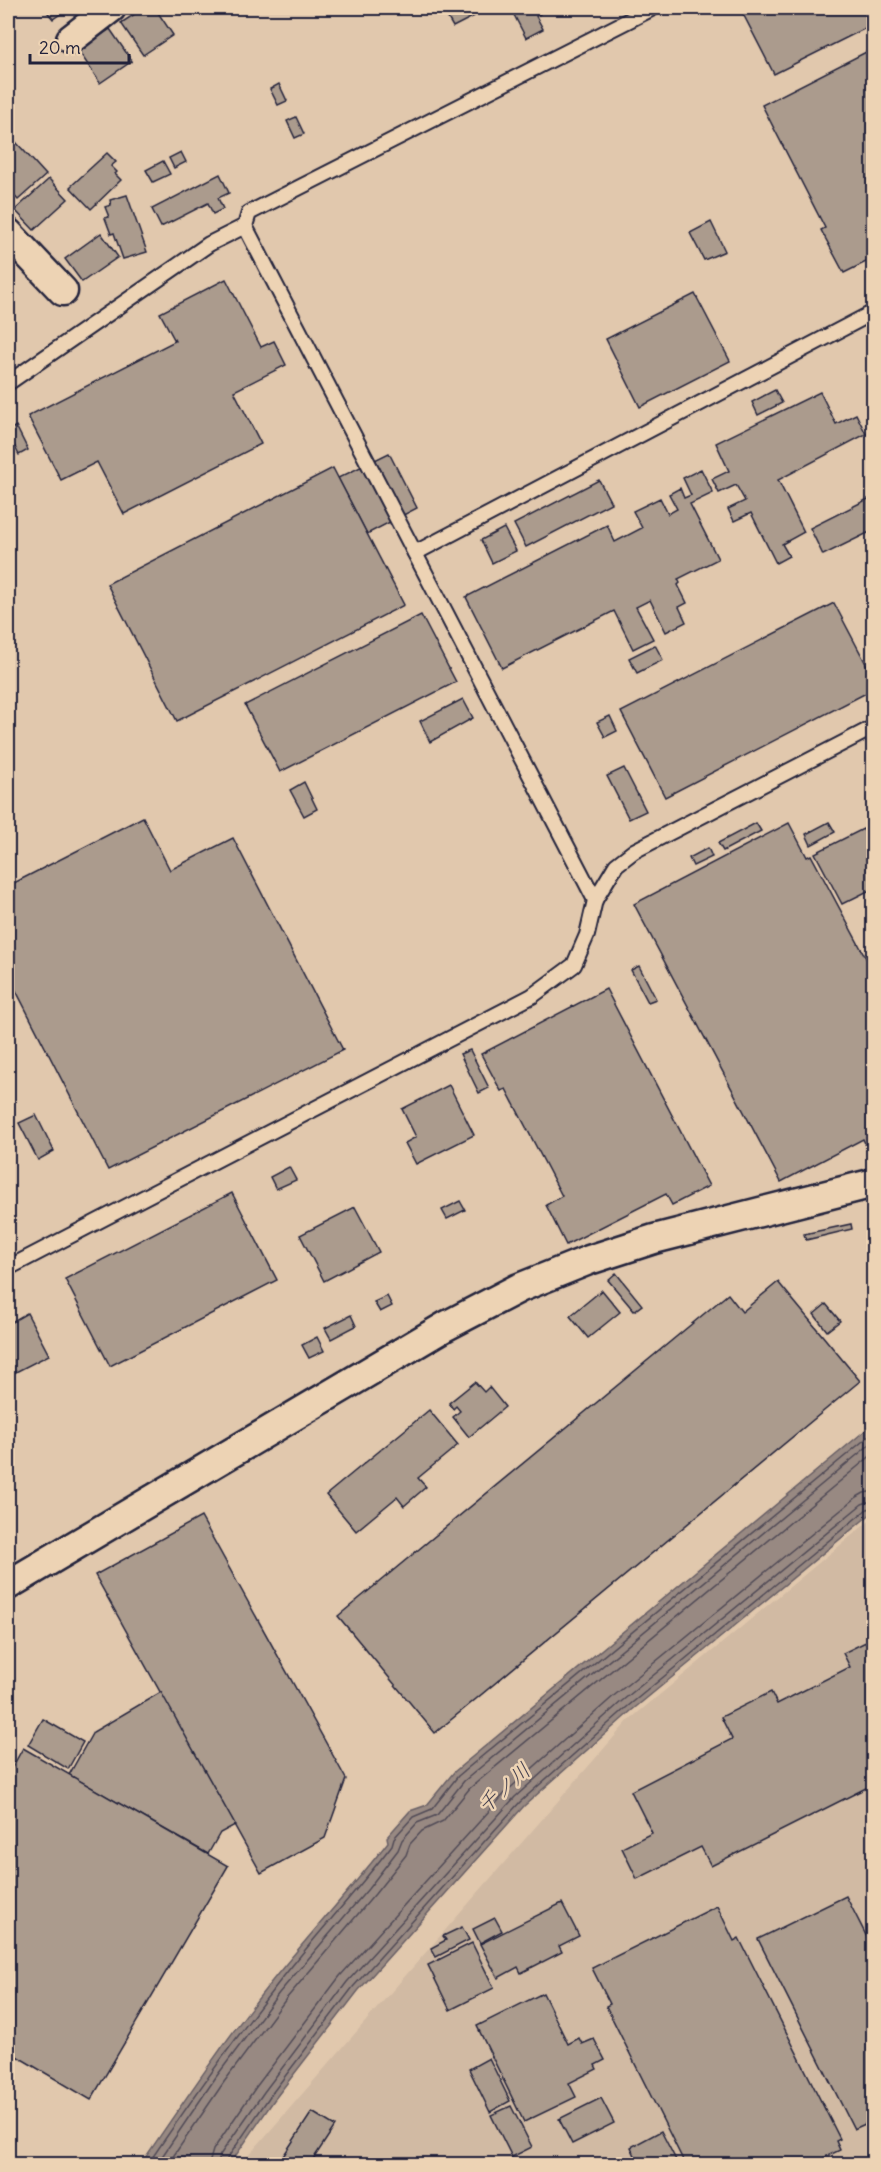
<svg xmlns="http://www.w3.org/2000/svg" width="881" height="2172" font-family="Delius,'Klee One',sans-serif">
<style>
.built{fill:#d1baa3}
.water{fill:#988982;stroke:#696066;stroke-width:1.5}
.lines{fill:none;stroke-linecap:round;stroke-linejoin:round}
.shore{stroke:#514b57;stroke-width:1.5}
.building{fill:#ab9b8d;stroke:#22223b;stroke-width:1.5}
.lane-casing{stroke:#22223b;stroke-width:18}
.street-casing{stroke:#22223b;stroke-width:33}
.lane{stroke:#edd3b4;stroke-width:14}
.street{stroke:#edd3b4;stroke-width:28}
.labels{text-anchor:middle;stroke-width:5;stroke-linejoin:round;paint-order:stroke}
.water-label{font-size:21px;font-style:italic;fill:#454150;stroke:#edd3b4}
</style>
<rect width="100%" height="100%" fill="#e1c8ad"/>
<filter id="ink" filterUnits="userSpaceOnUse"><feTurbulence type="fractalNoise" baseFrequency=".0167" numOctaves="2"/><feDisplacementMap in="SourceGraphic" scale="12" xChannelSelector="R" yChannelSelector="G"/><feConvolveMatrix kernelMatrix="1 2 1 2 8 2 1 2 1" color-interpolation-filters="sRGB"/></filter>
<g filter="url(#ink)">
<polygon class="built" points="873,1518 873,2164 241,2164 628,1721"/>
<path class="water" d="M873 1424V1512L631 1711 524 1806 358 1991 274 2100 230 2164H141C182 2104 223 2043 268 1986 307 1937 350 1891 388 1842L387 1837 410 1811 427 1805 454 1772Z"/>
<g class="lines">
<g class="shore">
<path d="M148 2164C188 2105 229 2046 273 1990 311 1940 354 1895 392 1845L394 1838 413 1817 432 1809 458 1776 874 1432"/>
<polyline points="157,2164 216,2077 279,1993 368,1889 398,1850 402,1840 417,1823 437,1815 464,1781 874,1441"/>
<polyline points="168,2164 224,2082 286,1999 375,1894 406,1855 410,1844 422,1831 443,1821 470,1788 874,1453"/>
<polyline points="209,2164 213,2150 256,2087 340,1976 508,1790 616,1694 857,1497 864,1493 874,1491"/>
<polyline points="218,2164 220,2155 264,2092 347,1982 515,1797 622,1701 862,1504 874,1500"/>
<polyline points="226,2164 227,2159 270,2096 353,1987 520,1802 627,1707 867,1509 874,1508"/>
</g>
</g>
<g class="building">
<polygon points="44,8 69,8 53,19"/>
<polygon points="144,8 148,13 155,8 173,35 143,55 121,23"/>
<polygon points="442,8 490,8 453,27"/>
<polygon points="520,8 536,8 540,14 536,16 543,29 526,38 512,11"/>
<polygon points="740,8 874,8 874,24 774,74"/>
<polygon points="110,29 132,61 100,83 78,50"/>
<polygon points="874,48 874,258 844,273 821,230 825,228 762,105"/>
<polygon points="279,84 287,101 278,105 270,89"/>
<polygon points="296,117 304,134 295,138 287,121"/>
<polygon points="15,141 46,175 18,200 8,189 8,148"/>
<polygon points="181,152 186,162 174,168 169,158"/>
<polygon points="107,153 116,162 111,166 117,172 115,174 121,180 91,209 70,187"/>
<polygon points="163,161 170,174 153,182 146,170"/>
<polygon points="220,174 229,193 218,198 223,209 213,214 208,203 161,227 152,209"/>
<polygon points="49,179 68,199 34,230 15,210"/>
<polygon points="127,195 147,252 123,259 114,233 111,234 105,218 109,217 105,207 111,205 110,200"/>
<polygon points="711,222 725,251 704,260 690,233"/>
<polygon points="101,233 118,257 82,282 65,259"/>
<polygon points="226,279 261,347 274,341 286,365 234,391 261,444 124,514 97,462 61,480 28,416 175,341 160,313"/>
<polygon points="695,294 730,361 640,407 606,339"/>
<polygon points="775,390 782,403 758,415 752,402"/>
<polygon points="820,392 836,424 856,414 866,434 778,480 804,532 782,544 789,556 776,563 751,513 734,521 728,509 745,501 736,485 719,493 712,479 729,471 716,443"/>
<polygon points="16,426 28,450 19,455 8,433 8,431"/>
<polygon points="389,453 417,508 367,534 338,478"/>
<polygon points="333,468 404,605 177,721 107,584"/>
<polygon points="701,469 713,493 690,504 718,559 678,579 680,583 678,585 687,603 679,607 686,622 666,632 650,600 636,607 653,639 633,649 614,611 502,668 466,597 607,525 615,542 642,528 633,511 660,498 668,514 677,509 669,494 680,488 684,498 691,495 683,478"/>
<polygon points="599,480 611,503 526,547 514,524"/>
<polygon points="874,496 874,530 823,555 810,528"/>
<polygon points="504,528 516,551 492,563 481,540"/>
<polygon points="834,603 874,679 874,689 665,797 621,712"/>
<polygon points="421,615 456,682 280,772 245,705"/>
<polygon points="655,645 663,660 637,673 629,658"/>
<polygon points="463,699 473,718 430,742 420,721"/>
<polygon points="610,716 617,731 605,737 597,722"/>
<polygon points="624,768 646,811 629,819 607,776"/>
<polygon points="304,782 317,809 304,816 290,790"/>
<polygon points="143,817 170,870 233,838 343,1050 108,1170 8,975 8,886"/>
<polygon points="829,822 835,832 811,845 806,834"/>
<polygon points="756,823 761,831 723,851 718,843"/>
<polygon points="789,823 807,857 811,855 874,973 874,1145 867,1148 863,1139 781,1182 634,904"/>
<polygon points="863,829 874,849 874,888 842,904 815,853"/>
<polygon points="708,848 712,857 693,866 689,858"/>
<polygon points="639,966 656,999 648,1002 631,970"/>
<polygon points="606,989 709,1186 672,1205 666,1194 566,1245 546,1205 562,1196 506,1089 501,1091 481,1054"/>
<polygon points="470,1050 489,1088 479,1093 460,1054"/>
<polygon points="449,1085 474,1135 416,1164 405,1143 416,1137 402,1109"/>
<polygon points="36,1115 54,1151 38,1160 19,1123"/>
<polygon points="289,1167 296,1180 276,1189 270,1177"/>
<polygon points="232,1193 277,1280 110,1366 65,1279"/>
<polygon points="460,1201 465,1210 447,1219 442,1210"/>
<polygon points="355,1207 379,1252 324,1281 300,1235"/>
<polygon points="851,1224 852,1229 806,1240 804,1234"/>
<polygon points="616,1273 642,1305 634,1311 608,1280"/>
<polygon points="778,1282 860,1381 435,1733 338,1616 728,1294 742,1312"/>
<polygon points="602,1290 620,1312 588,1338 570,1316"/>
<polygon points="387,1296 392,1306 380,1312 374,1302"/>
<polygon points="826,1304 840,1321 827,1331 814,1314"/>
<polygon points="27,1313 49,1355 8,1376 8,1324"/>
<polygon points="351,1315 356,1326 331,1339 325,1328"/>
<polygon points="317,1337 324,1351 309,1358 302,1345"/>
<polygon points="475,1382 484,1392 489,1387 505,1407 469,1437 453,1417 460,1411 456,1406 453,1409 449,1403"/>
<polygon points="429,1410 458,1445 418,1478 426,1487 404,1506 397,1497 356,1531 326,1495"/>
<polygon points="201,1517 346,1779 325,1838 261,1873 95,1575"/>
<polygon points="874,1638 874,1784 711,1866 701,1847 637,1879 622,1848 652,1833 631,1791 732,1739 721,1717 771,1692 777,1704 850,1667 843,1653"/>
<polygon points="161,1692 235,1825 220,1833 208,1854 69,1775 93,1732"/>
<polygon points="43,1719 83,1742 68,1769 28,1745"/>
<polygon points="23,1748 228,1866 91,2100 8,2051 8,1775"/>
<polygon points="846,1896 874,1951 874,2120 854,2129 758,1939"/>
<polygon points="562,1903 579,1936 559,1946 562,1952 521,1973 518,1967 498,1978 480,1944"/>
<polygon points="717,1906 734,1941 739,1938 840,2139 836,2141 840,2150 811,2164 685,2164 606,2006 610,2004 592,1968"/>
<polygon points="495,1918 502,1931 480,1943 473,1929"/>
<polygon points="462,1927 469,1940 436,1957 431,1948 446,1940 443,1936"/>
<polygon points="472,1943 494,1988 450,2010 428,1965"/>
<polygon points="543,1993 568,2044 579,2038 582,2044 594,2039 605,2060 595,2065 597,2069 569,2083 576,2097 524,2122 477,2026"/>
<polygon points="489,2058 510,2101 490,2112 469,2069"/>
<polygon points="601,2098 614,2123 572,2144 559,2119"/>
<polygon points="511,2106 532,2147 512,2157 491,2115"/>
<polygon points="312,2112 335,2126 310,2164 278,2164"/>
<polygon points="661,2131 678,2164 639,2164 631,2147"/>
</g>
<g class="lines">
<g class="lane-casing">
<g id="lane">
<polyline points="245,226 595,900"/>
<polyline points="8,383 209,244 245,226 249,213 653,8"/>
<polyline points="415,553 874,312"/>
<polyline points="8,1268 532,996 574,965 587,935 595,900 616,865 634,851 874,727"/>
</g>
</g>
<g class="street-casing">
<g id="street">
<polyline points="71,39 111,8"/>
<polyline points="8,233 63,291"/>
<polyline points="8,1585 446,1326 519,1288 589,1260 654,1239 874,1183"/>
</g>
</g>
<use href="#lane" class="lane"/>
<use href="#street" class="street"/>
</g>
</g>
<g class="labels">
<g class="water-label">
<text transform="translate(504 1788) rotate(-42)" y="7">千ノ川</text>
</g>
</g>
<rect width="881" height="2172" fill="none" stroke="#edd3b4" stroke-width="30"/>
<rect x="15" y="15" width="851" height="2142" fill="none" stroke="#22223b" stroke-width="2" filter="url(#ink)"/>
<path d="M30 54v9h99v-9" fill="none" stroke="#22223b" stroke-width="3"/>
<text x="39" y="54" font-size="18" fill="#22223b" stroke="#edd3b4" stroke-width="4.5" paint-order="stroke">20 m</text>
</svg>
